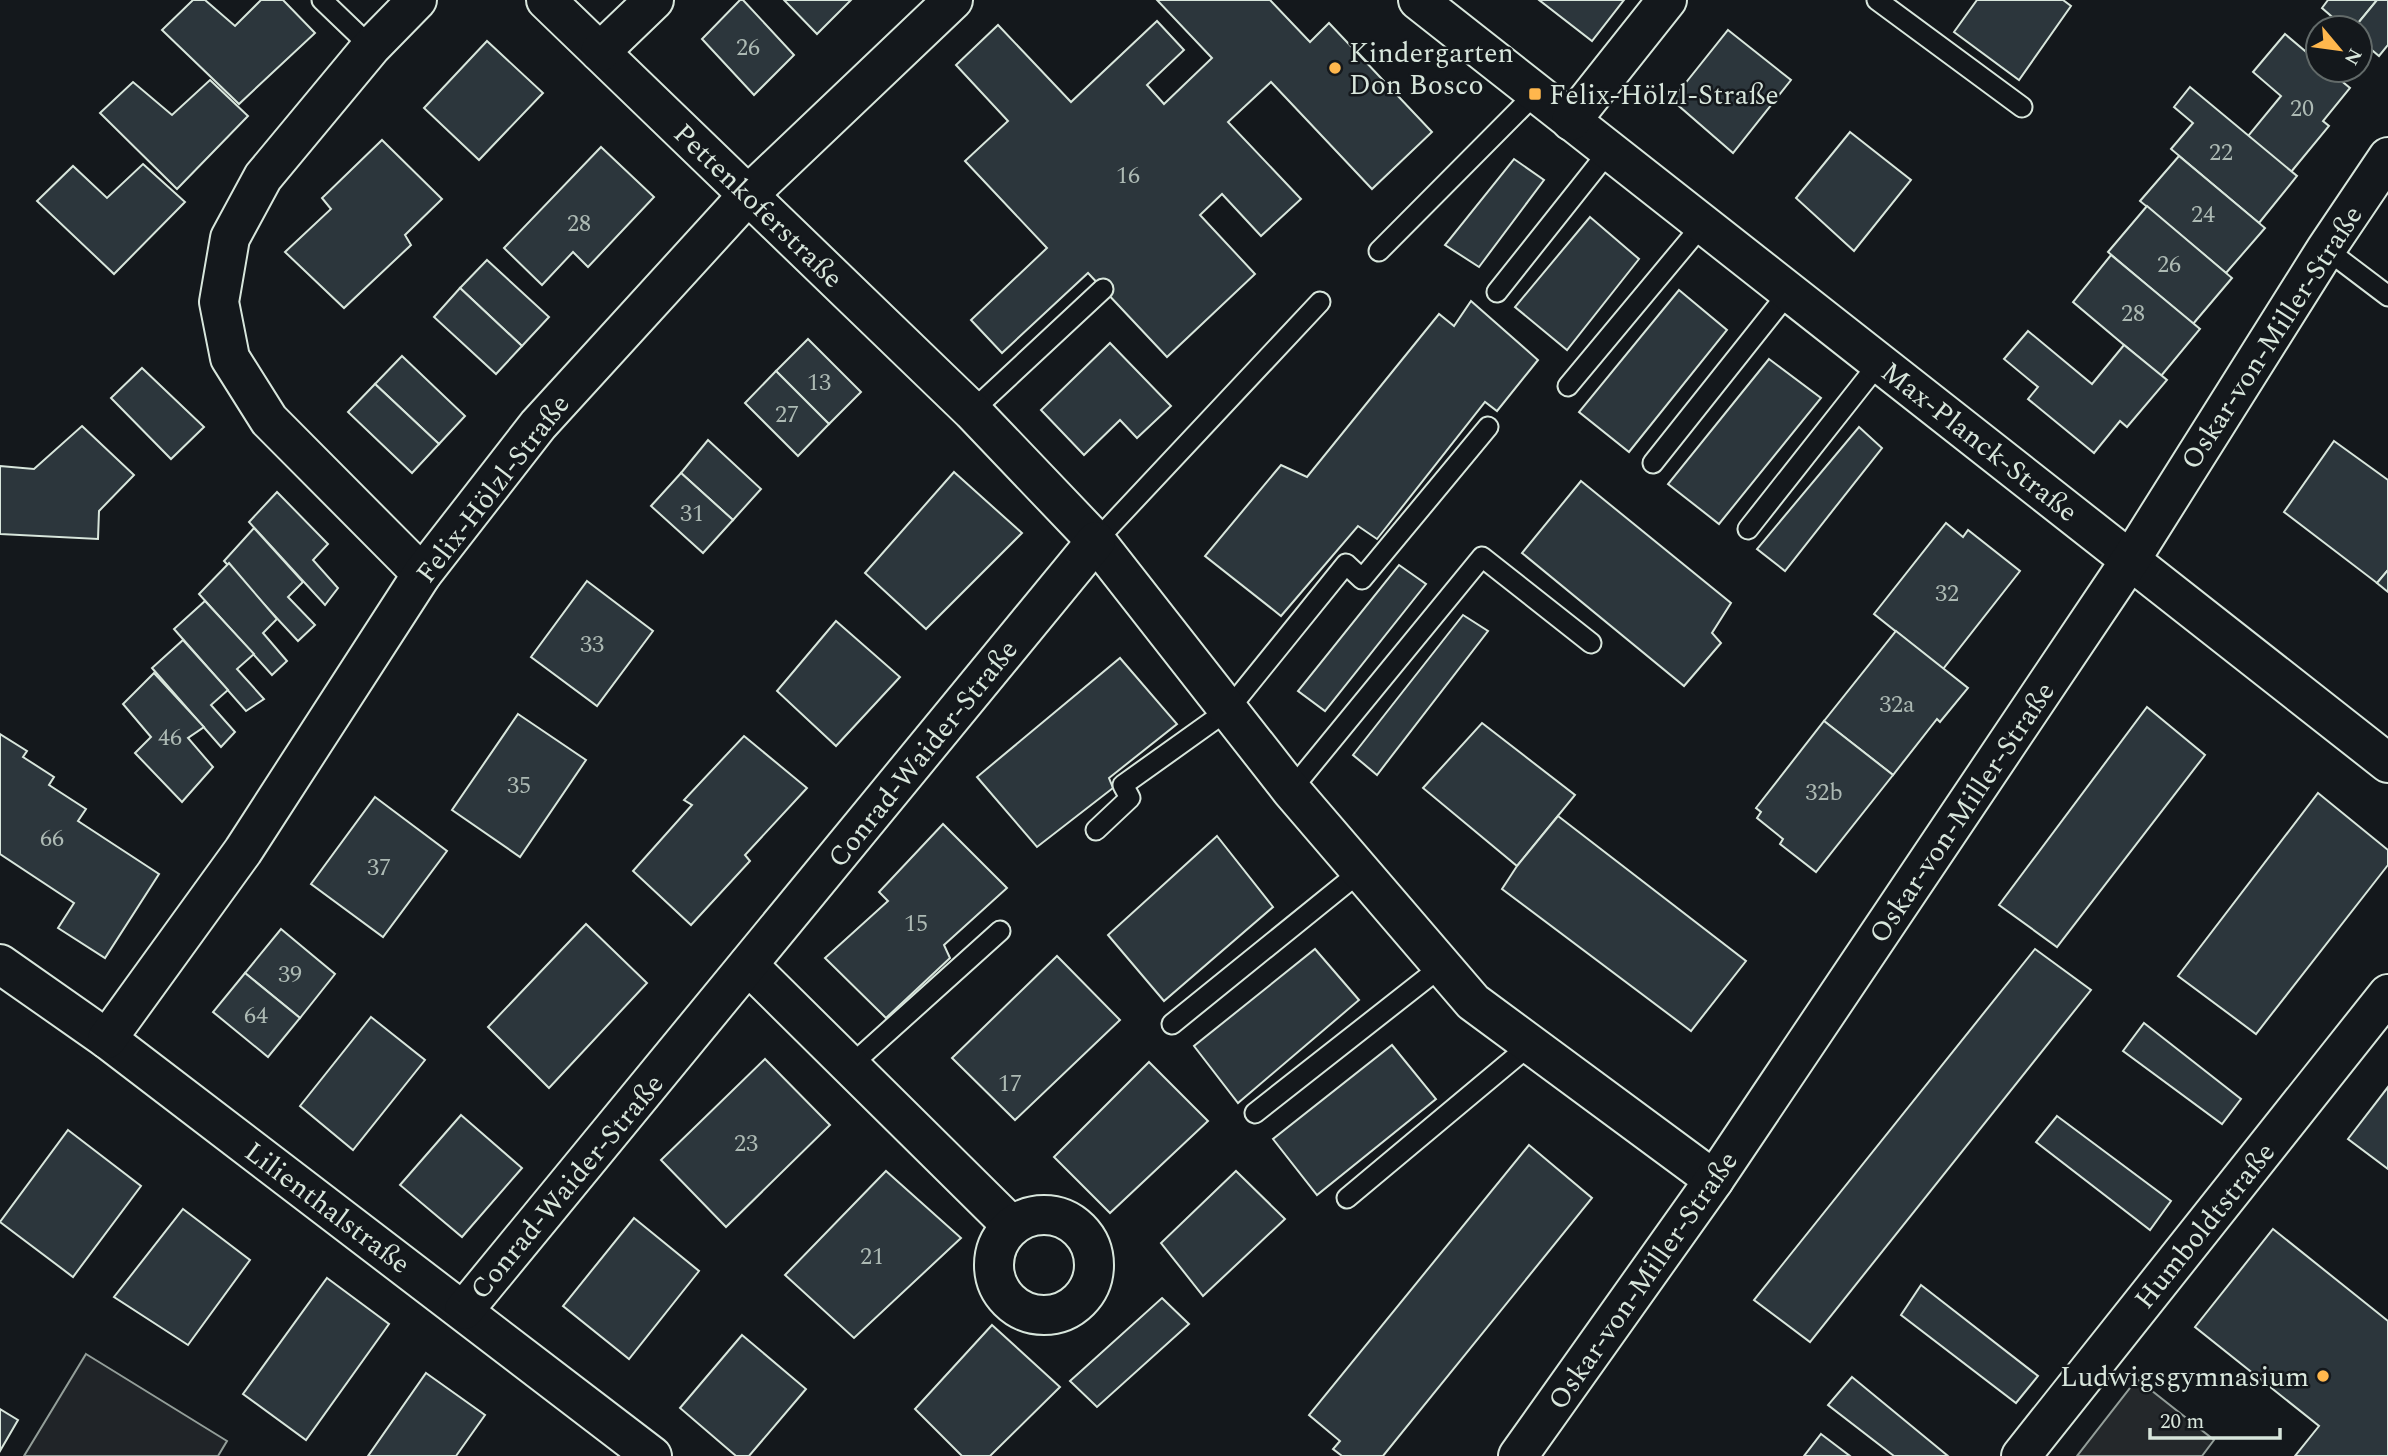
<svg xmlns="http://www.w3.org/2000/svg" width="2388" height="1456" font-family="Spectral,serif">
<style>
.green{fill:#202428;stroke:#939e99;stroke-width:2}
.parking{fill:#24282b;stroke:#939e99;stroke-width:2}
.building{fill:#2c363c;stroke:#d8e6dc;stroke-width:2}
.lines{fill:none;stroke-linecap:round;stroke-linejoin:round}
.lane-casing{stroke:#d8e6dc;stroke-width:23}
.street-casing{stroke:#d8e6dc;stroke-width:42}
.lane{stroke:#14181c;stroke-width:19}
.street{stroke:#14181c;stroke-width:38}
.poi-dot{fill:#ffb74d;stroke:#14181c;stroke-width:2.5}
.labels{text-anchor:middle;stroke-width:5;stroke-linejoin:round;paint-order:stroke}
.number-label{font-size:24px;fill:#adbab4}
.poi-label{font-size:28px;fill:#d8e6dc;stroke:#14181c;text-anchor:start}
.street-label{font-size:28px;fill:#d8e6dc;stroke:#14181c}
</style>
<rect width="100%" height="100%" fill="#14181c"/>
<polygon class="green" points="86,1354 227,1441 218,1456 24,1456"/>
<polygon class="parking" points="2137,1379 2214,1440 2202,1456 2077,1456"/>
<g class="building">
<polygon points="193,0 205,0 235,26 261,0 283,0 315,33 239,104 162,30"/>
<polygon points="740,0 743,0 794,55 754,95 702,39"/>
<polygon points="784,0 851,0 817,34"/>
<polygon points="1157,0 1270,0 1310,42 1329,23 1432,132 1372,189 1271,82 1228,122 1301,199 1261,236 1222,194 1200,215 1255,274 1167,357 1088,273 1002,353 971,320 1047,248 965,161 1008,121 956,65 998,25 1071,102 1157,21 1184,50 1147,85 1164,104 1212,58"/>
<polygon points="1539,0 1624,0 1592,41"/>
<polygon points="1977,0 2063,0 2071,6 2019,80 1954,32"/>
<polygon points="2328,0 2377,0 2354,28 2345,28 2322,8"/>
<polygon points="2377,0 2388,0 2388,45 2379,56 2360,40 2360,28 2354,28"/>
<polygon points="1728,30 1791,80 1733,153 1672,100"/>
<polygon points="2285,34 2318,62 2318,70 2328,70 2350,88 2323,121 2329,126 2291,172 2248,136 2281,96 2253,72"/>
<polygon points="487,41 543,93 479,160 424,108"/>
<polygon points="210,80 248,116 177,189 100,113 133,82 172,115"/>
<polygon points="2190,87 2297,176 2259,223 2171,149 2193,123 2174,107"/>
<polygon points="1850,132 1911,180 1854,251 1796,198"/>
<polygon points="382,140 442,199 405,235 411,245 344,308 285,252 331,209 322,198"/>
<polygon points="601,147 654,197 588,267 573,252 542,285 504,248"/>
<polygon points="2179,156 2265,228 2226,273 2140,201"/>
<polygon points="1514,159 1544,180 1479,267 1445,245"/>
<polygon points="143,164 185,202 114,274 37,201 73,166 107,198"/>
<polygon points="2147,206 2232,278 2193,324 2108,252"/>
<polygon points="1590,217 1639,259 1567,350 1515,307"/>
<polygon points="2111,255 2200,329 2161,376 2073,302"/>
<polygon points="487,260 549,317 522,346 460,288"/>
<polygon points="460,288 522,346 496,374 434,317"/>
<polygon points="1679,290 1727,330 1629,452 1579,412"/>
<polygon points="1471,301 1538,360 1497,411 1485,402 1377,539 1358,526 1281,616 1205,556 1281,465 1307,477 1439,314 1454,326"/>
<polygon points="2028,331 2092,384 2124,345 2167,380 2127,427 2120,421 2094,453 2028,399 2038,387 2004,359"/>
<polygon points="808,339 861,392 829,424 776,371"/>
<polygon points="1110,343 1171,406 1137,438 1120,420 1084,455 1041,410"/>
<polygon points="402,356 465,416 439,444 375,384"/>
<polygon points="1769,359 1821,398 1719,524 1668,484"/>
<polygon points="142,368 204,427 171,459 111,398"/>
<polygon points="776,371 829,424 798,456 745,403"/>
<polygon points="375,384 439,444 412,473 348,412"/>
<polygon points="82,426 134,475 99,511 98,539 0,534 0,466 34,469"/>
<polygon points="1859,427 1882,448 1785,571 1757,549"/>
<polygon points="708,440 761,489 733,520 681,473"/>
<polygon points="2334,441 2388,480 2388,570 2377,583 2284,512"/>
<polygon points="954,472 1022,533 926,629 865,573"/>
<polygon points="681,473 733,520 703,553 651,506"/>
<polygon points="1581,481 1731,603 1712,633 1721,643 1684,686 1522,553"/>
<polygon points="277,492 328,544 313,560 338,588 325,605 249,522"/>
<polygon points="1946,523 1963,537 1968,530 2020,571 1943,669 1874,614"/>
<polygon points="254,528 303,582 288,597 315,625 298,641 224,561"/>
<polygon points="229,563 277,619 263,633 287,661 272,675 199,594"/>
<polygon points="1399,565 1426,584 1325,711 1298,691"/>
<polygon points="2388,570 2388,592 2377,583"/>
<polygon points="587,581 653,631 597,706 531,657"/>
<polygon points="205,601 254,654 237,669 264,699 246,711 174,629"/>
<polygon points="1463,615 1488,631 1377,775 1353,755"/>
<polygon points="836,621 900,677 836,746 777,691"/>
<polygon points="1896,631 1968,688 1940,722 1937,719 1893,775 1824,721"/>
<polygon points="183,640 228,690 211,705 235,732 221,747 152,668"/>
<polygon points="1120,658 1177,724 1109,778 1113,788 1037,847 977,777"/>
<polygon points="154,673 204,727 188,738 213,767 182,802 135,753 151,737 123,704"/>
<polygon points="2147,707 2205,755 2057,947 1999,905"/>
<polygon points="518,714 586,760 520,857 452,810"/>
<polygon points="1824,721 1893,775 1816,872 1780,844 1783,839 1757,818 1761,812 1756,808"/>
<polygon points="1482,723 1575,795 1517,866 1423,788"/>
<polygon points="0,734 27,751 23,757 54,777 49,785 86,809 78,821 159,874 105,958 58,928 74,903 0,854"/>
<polygon points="744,736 807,788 745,855 750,861 691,925 633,871 692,805 684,800"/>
<polygon points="2318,793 2388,850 2388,865 2256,1034 2178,976"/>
<polygon points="375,797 447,851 383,937 311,884"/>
<polygon points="1558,816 1746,961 1691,1031 1502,889 1517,866"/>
<polygon points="943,824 1007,888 944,945 950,958 886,1018 825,958 888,901 879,892"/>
<polygon points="1217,836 1273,907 1164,1001 1108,935"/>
<polygon points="586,924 647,983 549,1088 488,1027"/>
<polygon points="281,929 335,974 300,1018 245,973"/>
<polygon points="1315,949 1359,1000 1238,1103 1194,1046"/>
<polygon points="2035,949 2091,990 1810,1342 1754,1300"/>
<polygon points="1057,956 1120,1020 1015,1120 952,1058"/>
<polygon points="245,973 300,1018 268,1057 213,1012"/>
<polygon points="371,1017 425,1060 353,1150 300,1106"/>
<polygon points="2144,1023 2241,1099 2222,1124 2123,1051"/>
<polygon points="1392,1045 1436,1099 1317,1195 1273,1139"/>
<polygon points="765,1059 830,1125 726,1227 661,1160"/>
<polygon points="1149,1062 1208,1121 1110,1213 1054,1157"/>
<polygon points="2388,1087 2388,1169 2348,1139"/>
<polygon points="461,1115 522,1168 462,1237 400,1185"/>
<polygon points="2057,1116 2171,1201 2150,1230 2036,1142"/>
<polygon points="68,1130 141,1186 73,1277 0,1222"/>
<polygon points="1529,1145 1592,1198 1383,1456 1342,1456 1333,1449 1340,1441 1309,1415"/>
<polygon points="886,1171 961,1238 854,1338 785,1275"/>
<polygon points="1236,1171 1285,1219 1203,1296 1161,1243"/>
<polygon points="183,1209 250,1260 188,1345 114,1297"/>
<polygon points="634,1218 699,1271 629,1359 563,1306"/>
<polygon points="2273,1229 2388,1321 2388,1456 2295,1456 2319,1426 2195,1327"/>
<polygon points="327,1278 389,1324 306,1440 243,1394"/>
<polygon points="1921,1285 2038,1376 2016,1403 1901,1315"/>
<polygon points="1162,1298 1189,1324 1097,1407 1070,1381"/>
<polygon points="992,1325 1060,1387 990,1456 962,1456 915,1409"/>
<polygon points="742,1335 806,1389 749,1456 736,1456 680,1408"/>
<polygon points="426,1373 485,1415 456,1456 368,1456"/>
<polygon points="1852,1377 1948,1456 1894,1456 1828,1405"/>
<polygon points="0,1409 18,1420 0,1451"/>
<polygon points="1821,1434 1850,1456 1804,1456"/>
</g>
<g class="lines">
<g class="lane-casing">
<g id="lane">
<polyline points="322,0 371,47"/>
<polyline points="1877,0 2022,107"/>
<polyline points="2326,249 2388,296"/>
<polyline points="1379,251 1535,94"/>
<polyline points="1497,292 1609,151"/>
<polyline points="1568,386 1703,224"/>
<polyline points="972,411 1103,289"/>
<polyline points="1653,463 1789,292"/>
<polyline points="1748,529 1879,363"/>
<polyline points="1096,541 1320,302"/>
<polyline points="1291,790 1482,557 1591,643"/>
<polyline points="1096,830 1130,798 1123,785 1228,710 1346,564 1362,579 1488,427"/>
<polyline points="1172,1024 1361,871"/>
<polyline points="850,1066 1000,931"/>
<polyline points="1255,1113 1442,966"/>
<polyline points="1347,1198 1530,1045"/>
</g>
</g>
<g class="street-casing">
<g id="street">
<polyline points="417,0 371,47 263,177 230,238 219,302 230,358 269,420 422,574"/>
<polyline points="546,0 972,411 1096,541 1291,790 1473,1002 1714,1180"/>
<polyline points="1418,0 2388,763"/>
<polyline points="600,52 654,0"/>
<polyline points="1571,121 1667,0"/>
<polyline points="0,964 107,1039 652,1456"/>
<polyline points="748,965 1012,1226"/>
<polyline points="107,1039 243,851 422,574 538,425 748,195 953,0"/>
<circle cx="1044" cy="1265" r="50"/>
<polyline points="464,1310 1096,541"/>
<polyline points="1518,1456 1714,1180 2131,559 2326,249 2388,157"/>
<polyline points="2021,1456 2388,994"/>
</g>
</g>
<use href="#lane" class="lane"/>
<use href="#street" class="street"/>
</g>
<g class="poi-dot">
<circle cx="1335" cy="68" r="7"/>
<rect x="1528" y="87" width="14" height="14" rx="3.5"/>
<circle cx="2323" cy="1376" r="7"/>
</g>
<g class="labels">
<g class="number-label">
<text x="748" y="55">26</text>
<text x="2302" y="116">20</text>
<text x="2221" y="160">22</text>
<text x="1128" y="183">16</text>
<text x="2203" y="222">24</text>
<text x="579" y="231">28</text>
<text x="2169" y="272">26</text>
<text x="2133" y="321">28</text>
<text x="819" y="390">13</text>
<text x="787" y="422">27</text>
<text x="692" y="521">31</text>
<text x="1947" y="601">32</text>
<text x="592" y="652">33</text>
<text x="1897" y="712">32a</text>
<text x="170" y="745">46</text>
<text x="519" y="793">35</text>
<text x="1824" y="800">32b</text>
<text x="52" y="846">66</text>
<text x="379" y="875">37</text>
<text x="916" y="931">15</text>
<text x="290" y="982">39</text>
<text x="256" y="1023">64</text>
<text x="1010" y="1091">17</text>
<text x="746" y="1151">23</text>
<text x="872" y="1264">21</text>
</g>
<g class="poi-label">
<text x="1349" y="62">Kindergarten<tspan x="1349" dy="32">Don Bosco</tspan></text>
<text x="1549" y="104">Felix-Hölzl-Straße</text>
<text x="2309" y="1386" text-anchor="end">Ludwigsgymnasium</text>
</g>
<g class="street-label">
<text transform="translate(759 205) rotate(44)" y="10">Pettenkoferstraße</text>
<text transform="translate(2271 337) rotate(-57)" y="10">Oskar-von-Miller-Straße</text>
<text transform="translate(1980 441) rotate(38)" y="10">Max-Planck-Straße</text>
<text transform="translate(492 488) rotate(-52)" y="10">Felix-Hölzl-Straße</text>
<text transform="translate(922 753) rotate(-51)" y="10">Conrad-Waider-Straße</text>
<text transform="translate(1961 812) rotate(-56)" y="10">Oskar-von-Miller-Straße</text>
<text transform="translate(566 1186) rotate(-50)" y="10">Conrad-Waider-Straße</text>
<text transform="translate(328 1207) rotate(37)" y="10">Lilienthalstraße</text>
<text transform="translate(2204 1225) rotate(-51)" y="10">Humboldtstraße</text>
<text transform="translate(1642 1280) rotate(-55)" y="10">Oskar-von-Miller-Straße</text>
</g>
</g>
<g transform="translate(2339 49) rotate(119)"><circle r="33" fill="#14181c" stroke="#626a69" stroke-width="2"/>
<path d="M0-5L12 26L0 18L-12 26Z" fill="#ffb74d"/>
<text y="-10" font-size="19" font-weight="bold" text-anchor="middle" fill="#d8e6dc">N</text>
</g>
<path d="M2150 1428v10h130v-10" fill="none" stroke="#d8e6dc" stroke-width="3.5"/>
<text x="2160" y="1428" font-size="21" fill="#d8e6dc" stroke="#14181c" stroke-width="5" paint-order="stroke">20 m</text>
</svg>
